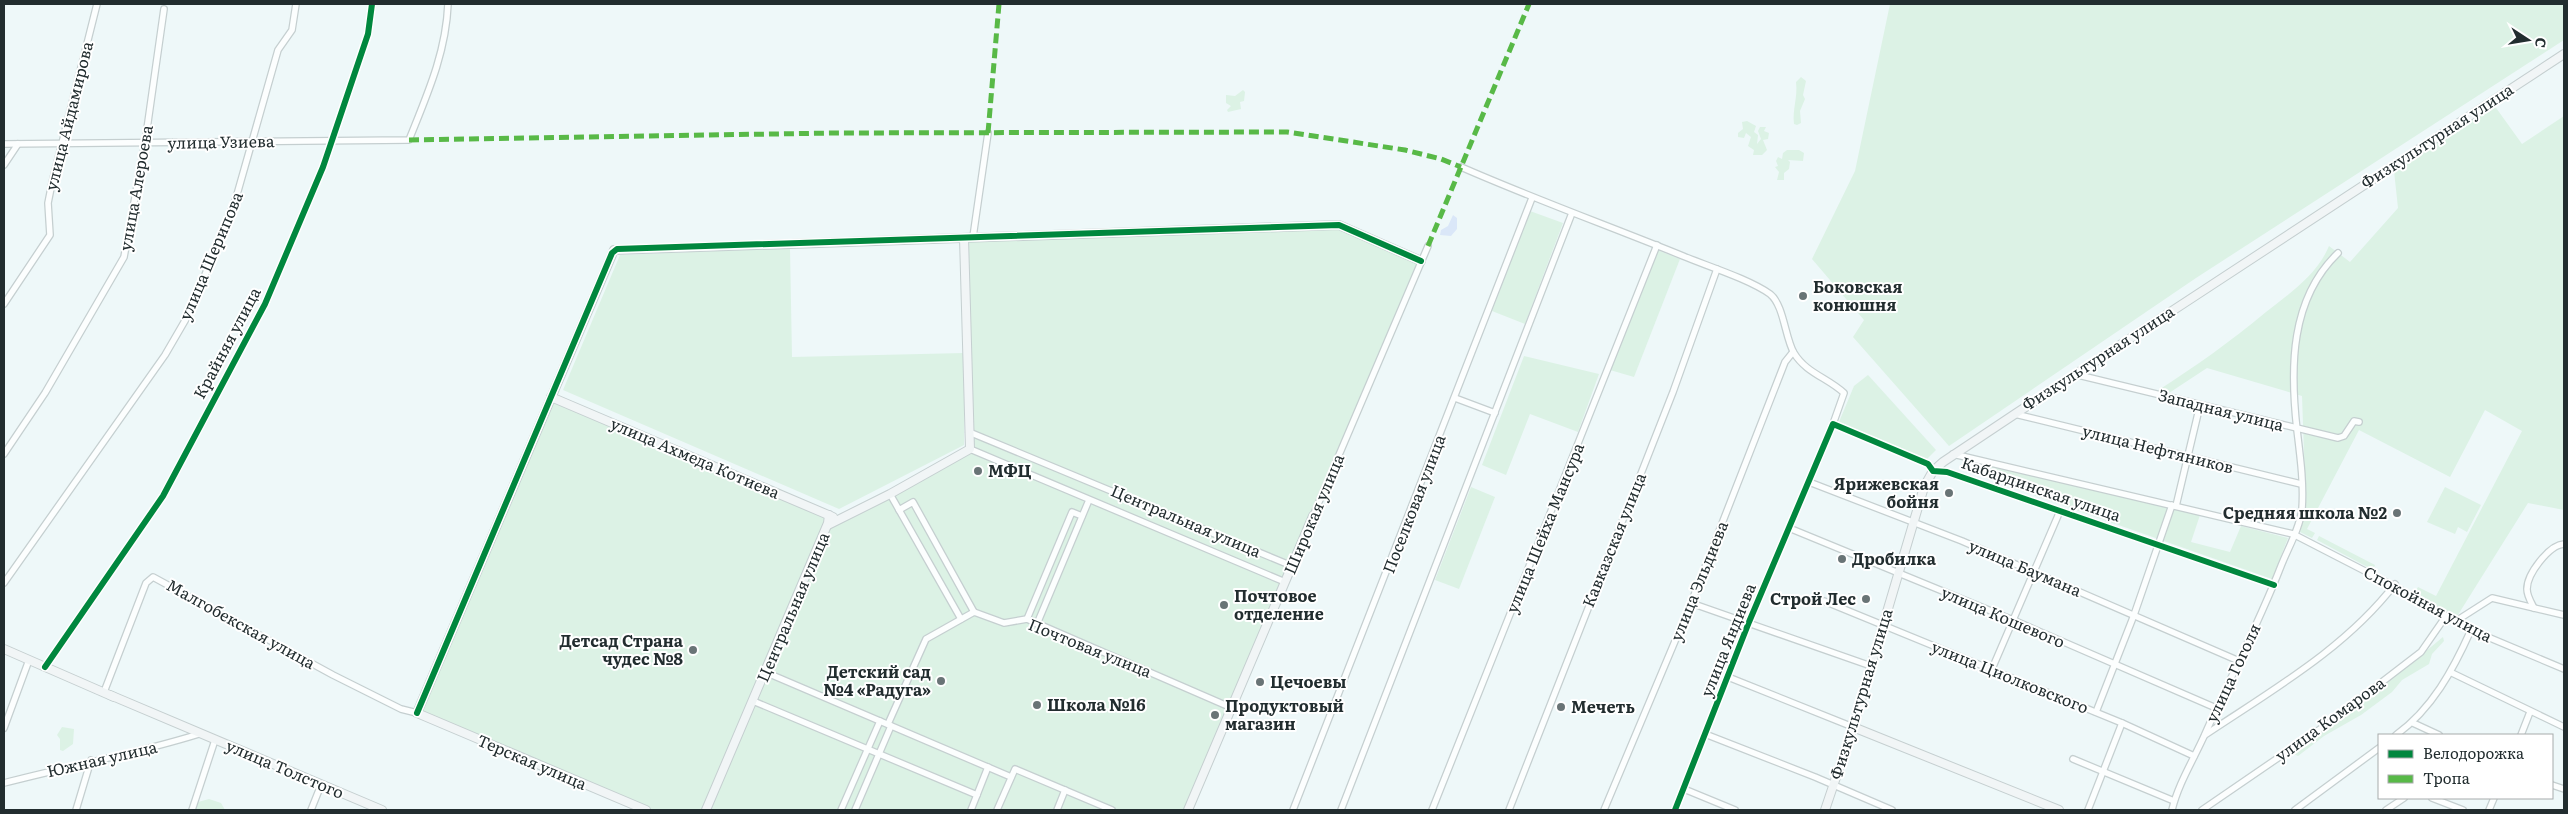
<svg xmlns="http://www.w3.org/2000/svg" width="2568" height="814" font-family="Literata,serif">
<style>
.green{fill:#dcf2e5}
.water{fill:#dae7f8}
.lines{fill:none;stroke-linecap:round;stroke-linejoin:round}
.street-casing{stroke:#c5cfd0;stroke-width:8}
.secondary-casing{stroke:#c5cfd0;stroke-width:10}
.street{stroke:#fcfefe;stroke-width:5.5}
.secondary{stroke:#f1f5f6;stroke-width:8}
.quiet{stroke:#58b947;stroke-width:5;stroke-dasharray:10 5;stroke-linecap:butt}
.cycleway-casing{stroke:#fff;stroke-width:9}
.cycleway{stroke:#00873e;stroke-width:6}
.poi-dot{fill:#697476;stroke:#fff;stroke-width:2}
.labels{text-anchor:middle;stroke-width:4;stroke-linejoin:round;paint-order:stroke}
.street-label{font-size:16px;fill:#222d2f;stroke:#fff}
.poi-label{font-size:16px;font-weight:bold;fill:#222d2f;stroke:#fff;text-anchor:start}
</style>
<rect width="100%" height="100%" fill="#eef8f9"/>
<g class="green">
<polygon points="1890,4 2564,4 2564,40 2196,278 1949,446 1853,337 1864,320 1812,259 1855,171"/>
<path d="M1801 77 1806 81 1803 95 1805 99 1800 111 1801 123 1797 125 1794 124C1792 110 1798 97 1796 82Z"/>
<polygon points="1243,90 1245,92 1244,101 1240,102 1241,109 1228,112 1227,110 1231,106 1226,103 1226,95 1235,96"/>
<path d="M2494 105 2522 144 2564 116V510L2528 503 2456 618 2415 592 2418 587 2436 596 2522 431 2485 410 2450 477 2359 430 2307 529 2315 533 2312 538 2300 532 2306 510 2302 396 2207 368 2169 393 2157 391C2196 366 2230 342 2266 312 2290 293 2317 275 2329 246L2350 262 2398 208 2394 171Z"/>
<polygon points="1747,121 1756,126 1754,132 1758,135 1757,144 1761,139 1758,131 1760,127 1766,127 1764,131 1769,133 1768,139 1763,140 1767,150 1762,155 1753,155 1754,150 1748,146 1751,137 1746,133 1744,138 1738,137 1738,133 1743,129 1742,122"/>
<polygon points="1787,150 1799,150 1804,153 1803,161 1788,160 1790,162 1789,169 1784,173 1784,180 1777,180 1779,172 1775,167 1778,166 1776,161 1778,157 1782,159 1783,153"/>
<polygon points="1530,211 1563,223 1525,324 1492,311"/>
<polygon points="1339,225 1421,261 1188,810 646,810 417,713 551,397 839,519 970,449 964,238"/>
<polygon points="790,248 792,357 964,353 964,445 839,509 563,390 620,255"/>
<polygon points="1657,250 1680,259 1634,377 1610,370"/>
<polygon points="1524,356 1599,374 1578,432 1530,414 1506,475 1482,465"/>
<polygon points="1868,375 1936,450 1927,459 1839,422 1854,386"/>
<polygon points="1991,465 2200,515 2191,542 2230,552 2241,526 2288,538 2272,579 1988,479"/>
<polygon points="1471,487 1495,497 1459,589 1435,580"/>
<polygon points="2445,487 2481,505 2467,532 2458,527 2455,534 2427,522"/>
<polygon points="2319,536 2375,565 2373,570 2317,540"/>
<polygon points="2443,637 2444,641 2432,654 2429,664 2402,680 2392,692 2361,715 2324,736 2298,756 2294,754 2299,747 2408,666"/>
<polygon points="62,727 74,729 73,744 63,751 60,750 60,739 57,735"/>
<polygon points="209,799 221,803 225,810 189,810 198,802"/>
</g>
<polygon class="water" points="1453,215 1457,218 1457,229 1451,236 1440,235 1441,230 1448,226"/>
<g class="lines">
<g class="street-casing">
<g id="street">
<path d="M4 144 409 140C427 95 446 53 448 4"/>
<polyline points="4,165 18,144"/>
<path d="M1461 167C1534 199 1609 226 1683 256 1707 266 1749 279 1770 294 1784 305 1785 338 1794 353 1806 373 1828 378 1844 393L1833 424"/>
<polyline points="973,237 988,133"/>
<polyline points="4,304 50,235 48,203 52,183 97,4"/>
<polyline points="2074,374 2338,438 2344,436 2354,421 2359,422"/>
<polyline points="1455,398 1495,413"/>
<polyline points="2015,414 2301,484"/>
<polyline points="969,432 1292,566"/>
<polyline points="970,449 1285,582"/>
<polyline points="4,454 45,393 124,257 145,143 164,9"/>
<polyline points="1953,454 2293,534 2394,586 2471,630 2564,669"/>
<polyline points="1809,482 1962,541 2239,661"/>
<polyline points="890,494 961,619"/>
<polyline points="2176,506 2200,405"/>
<polyline points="899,510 913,502 974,612"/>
<polyline points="1313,516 1428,246"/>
<polyline points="1789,528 2013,620 2216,708"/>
<polyline points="4,583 165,355 190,312 236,198 278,50 292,30 296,4"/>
<polyline points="1824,601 2122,723 2194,756"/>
<polyline points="1691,603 1871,666"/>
<path d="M2534 608C2531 602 2527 596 2527 589 2527 574 2549 545 2564 544"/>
<polyline points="1027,619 1072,512 1082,516"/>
<polyline points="2456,621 2492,598 2564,615"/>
<polyline points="1037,624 1089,500"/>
<polyline points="45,667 163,496 265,304 323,167 368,34 372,4"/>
<polyline points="1992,669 2060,511"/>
<polyline points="765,672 1011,777"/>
<polyline points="2452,673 2564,727"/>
<polyline points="1728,677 1853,727"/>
<polyline points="104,692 146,583 153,577 333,675 401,709 417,713"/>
<polyline points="753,701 977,795"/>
<polyline points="2096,712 2134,615 2172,505"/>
<polyline points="2413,723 2439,735"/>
<polyline points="888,724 926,639 974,612 1004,623 1027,619 1232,708"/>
<polyline points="4,728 29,660"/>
<polyline points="1705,734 1815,777 1892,810"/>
<path d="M2205 735C2272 690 2345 649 2395 584"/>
<path d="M2396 735C2432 709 2453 670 2471 630"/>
<polyline points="2521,735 2530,712"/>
<polyline points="2073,759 2174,801"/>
<path d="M4 783C69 766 135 754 199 734"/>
<polyline points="2552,785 2564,789"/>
<polyline points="1684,789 1735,810"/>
<polyline points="2432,798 2463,810"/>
<polyline points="76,810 91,760"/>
<polyline points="192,810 215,740"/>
<polyline points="311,810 321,785"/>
<polyline points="841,810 880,721"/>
<polyline points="855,810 891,726"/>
<polyline points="971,810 988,767"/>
<polyline points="997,810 1015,769 1112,810"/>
<polyline points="1057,810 1065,790"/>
<polyline points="1293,810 1532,198"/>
<polyline points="1341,810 1572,213"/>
<polyline points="1432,810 1657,245"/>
<polyline points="1509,810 1673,392 1717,269"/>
<polyline points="1604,810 1691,603 1785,362 1793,352"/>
<polyline points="1675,810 1749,622 1833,424 1928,464 1933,471 1947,472 2274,585"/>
<polyline points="2088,810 2122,723"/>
<path d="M2172 810C2178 784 2194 759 2205 734 2230 678 2259 623 2281 566 2288 548 2300 528 2302 509 2304 483 2300 455 2297 430 2290 368 2290 299 2338 253"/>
<polyline points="2202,810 2326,725 2421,652 2446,616"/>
<polyline points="2295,810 2379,748"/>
<polyline points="2386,810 2404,798"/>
<polyline points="2489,810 2494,798"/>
</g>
</g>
<g class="secondary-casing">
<g id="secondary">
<polyline points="551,397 833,517"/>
<polyline points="828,525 890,494 970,449 964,238"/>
<polyline points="4,649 114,697"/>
<polyline points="110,695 382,810"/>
<polyline points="1853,727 2059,810"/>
<polyline points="646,810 417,713 614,250 1339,225 1421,261"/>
<polyline points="706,810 828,523 829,515"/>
<polyline points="1188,810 1313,516"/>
<polyline points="1825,810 1853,727 1924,487 1933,471 1943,462 2015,414 2564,54"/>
</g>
</g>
<use href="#street" class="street"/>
<use href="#secondary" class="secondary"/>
<g class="quiet">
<polyline points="988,133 999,4"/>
<polyline points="409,140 832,133 1287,132 1405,150 1441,159 1461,167"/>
<polyline points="1428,246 1529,4"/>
</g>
<g class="cycleway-casing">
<g id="cycleway">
<polyline points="45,667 163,496 265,304 323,167 368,34 372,4"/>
<polyline points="417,713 612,253 617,249 1339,225 1421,261"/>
<polyline points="1675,810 1749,622 1833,424 1928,464 1933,471 1947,472 2274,585"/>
</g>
</g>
<use href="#cycleway" class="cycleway"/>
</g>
<g class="poi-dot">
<circle cx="1803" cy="296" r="5"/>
<circle cx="978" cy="471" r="5"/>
<circle cx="1949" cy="493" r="5"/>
<circle cx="2397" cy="513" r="5"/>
<circle cx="1842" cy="559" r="5"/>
<circle cx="1866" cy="599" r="5"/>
<circle cx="1224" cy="605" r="5"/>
<circle cx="693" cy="650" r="5"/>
<circle cx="941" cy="681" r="5"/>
<circle cx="1260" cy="682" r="5"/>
<circle cx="1037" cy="705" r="5"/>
<circle cx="1561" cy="707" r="5"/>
<circle cx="1215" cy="715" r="5"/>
</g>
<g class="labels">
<g class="street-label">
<text transform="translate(69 116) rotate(-76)" y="6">улица Айдамирова</text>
<text transform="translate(2437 136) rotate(-33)" y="6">Физкультурная улица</text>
<text transform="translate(221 142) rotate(-1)" y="6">улица Узиева</text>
<text transform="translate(136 188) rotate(-80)" y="6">улица Алероева</text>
<text transform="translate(211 256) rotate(-67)" y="6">улица Шерипова</text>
<text transform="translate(227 343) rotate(-62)" y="6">Крайняя улица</text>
<text transform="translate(2098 358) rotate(-33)" y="6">Физкультурная улица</text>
<text transform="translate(2221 410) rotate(14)" y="6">Западная улица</text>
<text transform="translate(2158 449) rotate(14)" y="6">улица Нефтяников</text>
<text transform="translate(695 458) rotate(23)" y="6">улица Ахмеда Котиева</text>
<text transform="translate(2041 489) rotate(19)" y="6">Кабардинская улица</text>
<text transform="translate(1414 504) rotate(-69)" y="6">Поселковая улица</text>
<text transform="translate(1314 514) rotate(-67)" y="6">Широкая улица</text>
<text transform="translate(1186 521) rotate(23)" y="6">Центральная улица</text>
<text transform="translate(1545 528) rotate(-68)" y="6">улица Шейха Мансура</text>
<text transform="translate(1614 540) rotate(-68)" y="6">Кавказская улица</text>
<text transform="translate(2025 568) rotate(23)" y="6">улица Баумана</text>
<text transform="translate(1699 581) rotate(-68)" y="6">улица Эльдиева</text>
<text transform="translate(2428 604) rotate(28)" y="6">Спокойная улица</text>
<text transform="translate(793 607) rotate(-67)" y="6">Центральная улица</text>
<text transform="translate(2003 617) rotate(23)" y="6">улица Кошевого</text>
<text transform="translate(241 624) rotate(29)" y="6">Малгобекская улица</text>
<text transform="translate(1728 640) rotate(-68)" y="6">улица Яндиева</text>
<text transform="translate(1090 648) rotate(22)" y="6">Почтовая улица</text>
<text transform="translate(2233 673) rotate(-65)" y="6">улица Гоголя</text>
<text transform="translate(2010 677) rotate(22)" y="6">улица Циолковского</text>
<text transform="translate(1861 694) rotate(-73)" y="6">Физкультурная улица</text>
<text transform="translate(2330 719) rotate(-36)" y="6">улица Комарова</text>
<text transform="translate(102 759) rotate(-13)" y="6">Южная улица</text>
<text transform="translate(532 762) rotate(23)" y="6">Терская улица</text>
<text transform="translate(285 769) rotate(23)" y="6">улица Толстого</text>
</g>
<g class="poi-label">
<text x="1813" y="293">Боковская<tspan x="1813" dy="18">конюшня</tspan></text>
<text x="988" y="477">МФЦ</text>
<text x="1939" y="490" text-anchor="end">Ярижевская<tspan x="1939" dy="18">бойня</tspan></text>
<text x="2387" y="519" text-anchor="end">Средняя школа №2</text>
<text x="1852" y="565">Дробилка</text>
<text x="1234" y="602">Почтовое<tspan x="1234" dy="18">отделение</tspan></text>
<text x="1856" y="605" text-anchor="end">Строй Лес</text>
<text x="683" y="647" text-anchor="end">Детсад Страна<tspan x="683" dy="18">чудес №8</tspan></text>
<text x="931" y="678" text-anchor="end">Детский сад<tspan x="931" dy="18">№4 «Радуга»</tspan></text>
<text x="1270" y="688">Цечоевы</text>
<text x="1047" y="711">Школа №16</text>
<text x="1225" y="712">Продуктовый<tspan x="1225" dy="18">магазин</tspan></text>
<text x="1571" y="713">Мечеть</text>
</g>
</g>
<rect width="2568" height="814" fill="none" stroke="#222d2f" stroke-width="10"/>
<rect x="2378" y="734" width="175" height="65" fill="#ffffff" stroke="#a7abac"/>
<rect x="2388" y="750" width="25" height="8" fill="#00873e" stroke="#a7abac"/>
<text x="2423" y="759" font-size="15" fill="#222d2f">Велодорожка</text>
<rect x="2388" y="775" width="25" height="8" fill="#58b947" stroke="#a7abac"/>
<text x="2423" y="784" font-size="15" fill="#222d2f">Тропа</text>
<g transform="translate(2528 40) rotate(102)" stroke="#ffffff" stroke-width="4" paint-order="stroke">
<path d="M0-4L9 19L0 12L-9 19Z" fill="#222d2f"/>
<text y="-8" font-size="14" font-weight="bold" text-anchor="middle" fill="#222d2f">С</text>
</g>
</svg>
